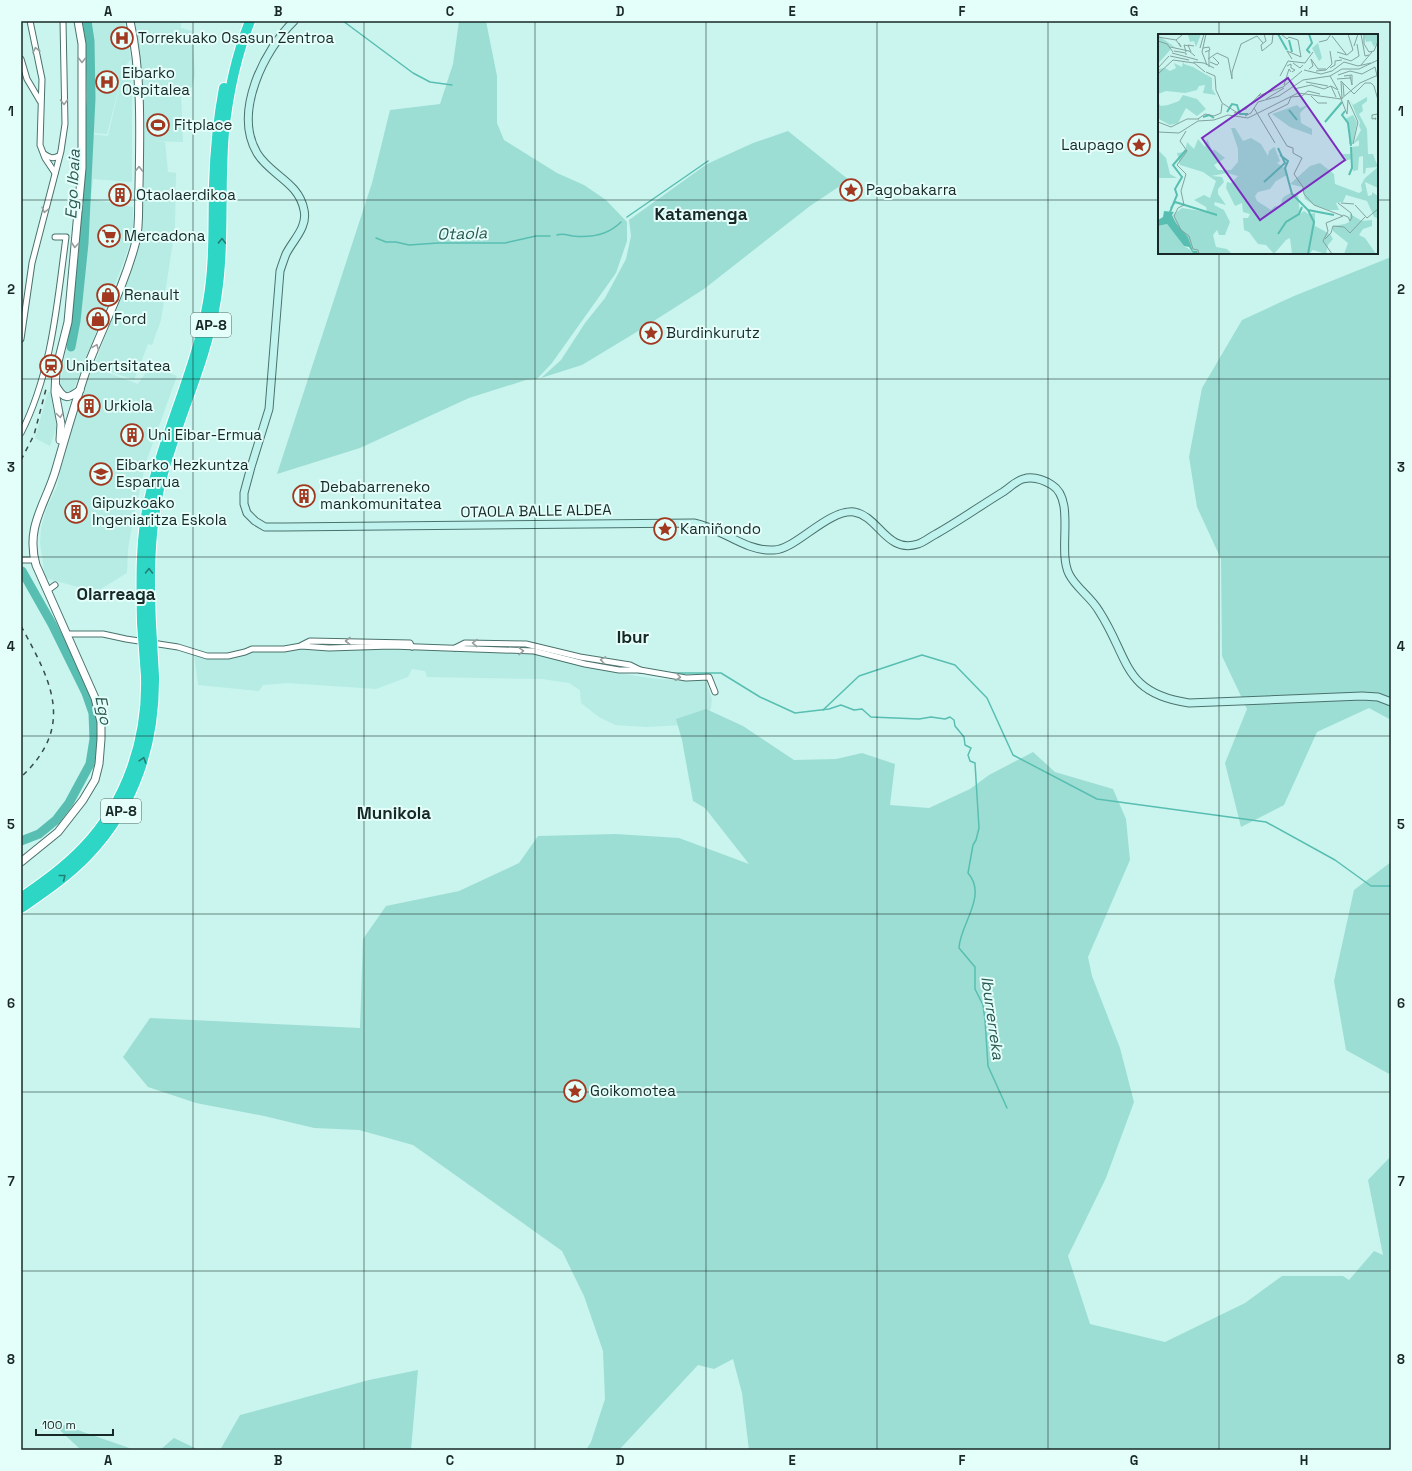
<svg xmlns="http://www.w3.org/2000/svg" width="1412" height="1471" font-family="'Space Grotesk',sans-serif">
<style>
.built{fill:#b6ece4}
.green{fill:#9dded4}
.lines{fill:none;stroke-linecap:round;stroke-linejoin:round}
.stream{stroke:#58beb1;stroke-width:1.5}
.river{stroke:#58beb1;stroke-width:9}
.minor-casing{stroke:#4a726c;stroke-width:7}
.tertiary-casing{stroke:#4a726c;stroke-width:9}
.secondary-casing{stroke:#4a726c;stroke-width:9}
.motorway-casing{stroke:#fff;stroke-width:12}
.minor{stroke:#fff;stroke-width:5}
.tertiary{stroke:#fff;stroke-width:7}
.secondary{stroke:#c0f3ee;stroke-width:7}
.motorway{stroke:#2ed6c5;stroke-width:10}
.rail{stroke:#384d4a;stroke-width:1.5;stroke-dasharray:5 5;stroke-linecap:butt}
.motorway-bridge-casing{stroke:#fff;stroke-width:12;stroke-linecap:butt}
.motorway-bridge{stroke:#2ed6c5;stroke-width:10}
.oneway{stroke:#979e9d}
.oneway2{stroke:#237f76}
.grid{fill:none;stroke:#182826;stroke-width:1;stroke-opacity:0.55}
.labels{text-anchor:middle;stroke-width:4;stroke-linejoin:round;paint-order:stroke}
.shield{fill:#e4fefa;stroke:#556866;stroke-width:1}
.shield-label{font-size:14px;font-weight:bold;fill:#182826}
.poi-label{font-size:15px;fill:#182826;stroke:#e4fefa;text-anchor:start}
.street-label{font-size:15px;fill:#182826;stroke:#e4fefa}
.water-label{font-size:16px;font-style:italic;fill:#2b5852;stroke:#e4fefa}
.quarter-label{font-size:17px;font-weight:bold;fill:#182826;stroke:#e4fefa}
.inset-river{fill:none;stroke:#58beb1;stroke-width:2}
.inset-road{fill:none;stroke:#82a39e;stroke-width:1}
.view{fill:#7b2cbf;fill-opacity:0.15;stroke:#7b2cbf;stroke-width:2}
.inset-edge{fill:none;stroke:#182826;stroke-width:2}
.neatline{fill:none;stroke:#182826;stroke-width:1.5}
.grid-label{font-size:13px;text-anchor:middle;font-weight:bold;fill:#182826}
</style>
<rect width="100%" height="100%" fill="#c9f5ee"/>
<g class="built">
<polygon points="90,21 124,21 131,59 122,70 131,71 132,100 132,182 93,179 91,199 133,207 133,225 130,243 122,266 73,391 67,395 60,389 60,385 66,349 72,352 82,301 90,183 88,181 90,134 108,136 122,75 107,134 94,133 94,50"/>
<polygon points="135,21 181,21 181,28 192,31 195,75 192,87 181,93 183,142 151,141 165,142 168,172 176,173 175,228 161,320 152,345 148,344 134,380 94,366 140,244 144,191 142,89 150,88 142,87"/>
<polygon points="151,365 177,376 146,462 134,515 128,549 127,573 96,592 45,578 40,543 41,528 46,510 57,486 74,411 90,366 138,384"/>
<polygon points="48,392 53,392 58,424 50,446 35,438"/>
<polygon points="329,648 534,651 584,666 618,673 656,679 705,681 712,698 711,708 702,724 646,727 615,725 599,717 581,703 580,690 569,683 542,679 427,677 425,671 412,669 408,677 376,689 287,683 263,685 259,691 198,685 194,654 228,656 252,649"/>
</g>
<g class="green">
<polygon points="459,21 486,21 497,76 497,123 504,140 557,173 584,185 606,200 627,222 627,241 616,273 552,363 537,379 526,380 469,398 360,448 277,474 372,183 390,110 440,104 453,64"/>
<polygon points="788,131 849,180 810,206 704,289 635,333 582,365 541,378 561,360 585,323 605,298 626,259 631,236 629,220 707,164 753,143"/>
<polygon points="1391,257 1391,720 1369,708 1317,732 1284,805 1241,827 1225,763 1247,709 1222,656 1221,559 1197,507 1189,457 1202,388 1242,320 1294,296"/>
<polygon points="706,709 743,726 794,760 836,759 862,753 895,764 890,805 929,808 970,789 989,775 1033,752 1055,772 1113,789 1126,819 1130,860 1088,957 1092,976 1120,1048 1134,1102 1106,1178 1068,1256 1090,1324 1165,1342 1245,1303 1282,1276 1343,1276 1349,1280 1374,1251 1383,1255 1368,1180 1391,1156 1391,1450 749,1450 742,1393 733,1359 714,1369 698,1365 619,1450 586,1450 591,1442 605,1399 603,1351 584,1296 562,1251 413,1145 359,1130 314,1128 264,1116 196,1103 148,1087 123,1057 150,1018 360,1028 363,939 386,906 459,891 519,863 538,836 616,834 679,838 749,864 705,808 693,801 682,740 676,719"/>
<polygon points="1391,862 1391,1075 1346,1050 1334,981 1354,890"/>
<polygon points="418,1370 411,1450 220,1450 240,1415 369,1380"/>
<polygon points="49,1420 135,1450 81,1450"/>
<polygon points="174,1438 199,1450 160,1450"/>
</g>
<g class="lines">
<g class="stream">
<polyline points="343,21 413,73 430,82 452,85"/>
<polyline points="627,217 708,161"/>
<path d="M557 235C563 233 567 235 573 236 591 238 608 235 621 222"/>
<polyline points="376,238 386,242 396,242 409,245 438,243 505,243 536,236 550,236"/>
<path d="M671 673H721L760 697 795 713 829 709 841 705 854 710 862 709 871 717 919 719 931 717 945 719 950 717 954 720 955 726 964 737 965 745 971 748 968 755 970 761 975 763 979 828 976 840 973 845 968 873C988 896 960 924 959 948L975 967V989L983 1005 985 1020 988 1066 1007 1108"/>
<polyline points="823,710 859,676 922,655 955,665 987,698 1013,755 1097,799 1266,822 1335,860 1371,886 1391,886"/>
</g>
<g class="river">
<polyline points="71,347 76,321 84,243 91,98 90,41 87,21"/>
<polyline points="21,841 39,834 56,820 69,803 90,764 94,739 93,713 86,693 52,624 22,571"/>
</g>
<g class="minor-casing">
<g id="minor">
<polyline points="30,21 42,79 40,145 45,158 55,173"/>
<polyline points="21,59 27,79 40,101"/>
<path d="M44 154C50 158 53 159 59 156"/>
<polyline points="21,339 32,263 61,151 65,124 63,21"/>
<path d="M21 433C52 372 57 304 66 237H55"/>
<polyline points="21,560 34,560"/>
<polyline points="47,591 55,585"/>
<polyline points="67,634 103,634 126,639 178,647 207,656 228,656 245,652 252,649 284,649 301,646 329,648 391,646 534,651 585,664 619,670 640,670 686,678 709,677 715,692"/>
<polyline points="302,645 310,641 410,643 412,647"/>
<polyline points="455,648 465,643 526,644 580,657 630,665 640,670"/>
</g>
</g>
<g class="tertiary-casing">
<g id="tertiary">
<path d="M56 386C64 400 68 399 80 390"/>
<polyline points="60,440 61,424 55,392 56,370 68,322 82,168 82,44 78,21"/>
<path d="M21 862 58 832 83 800 95 780 99 764 101 739V722L95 698 36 565C25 526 46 504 56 469 66 434 76 400 88 365 104 324 125 284 136 241 140 224 138 204 139 187 140 132 142 75 130 21"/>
</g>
</g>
<g class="secondary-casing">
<path id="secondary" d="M294 21C264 50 233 112 257 153 270 175 299 182 304 210 308 227 293 240 286 254 284 259 282 265 280 271L269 409 251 467 244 493V504L247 513 255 521 265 527H284L694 523C722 528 745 552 774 550 795 550 828 509 854 512 879 516 886 554 918 544 924 542 930 537 936 534 959 521 980 506 1003 492 1009 488 1016 481 1023 479 1033 476 1044 480 1052 485 1076 500 1057 550 1069 574 1076 588 1091 597 1099 611 1130 659 1122 693 1189 703L1362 696 1378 697 1391 702"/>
</g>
<g class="motorway-casing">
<g id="motorway">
<path d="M142 623C141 577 140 532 152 488 168 425 197 366 208 302 215 263 213 224 214 185 215 152 218 120 224 88"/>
<path d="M151 624C149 579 149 533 159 489 174 424 206 365 216 299 225 244 219 188 224 132 228 95 236 56 250 21"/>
<path d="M21 898C42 883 64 868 83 848 127 802 148 739 146 676"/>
<path d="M21 908C44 892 68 876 88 855 135 806 155 742 154 676"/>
</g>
</g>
<use href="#minor" class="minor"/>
<use href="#tertiary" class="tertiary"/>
<use href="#secondary" class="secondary"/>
<use href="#motorway" class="motorway"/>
<g class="rail">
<polyline points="21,460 34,435 46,389"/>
<path d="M21 626C51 681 76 726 21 777"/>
</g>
<g class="motorway-bridge-casing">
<g id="motorway-bridge">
<polyline points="142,623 146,676"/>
<polyline points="151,624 154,676"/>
</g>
</g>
<use href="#motorway-bridge" class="motorway-bridge"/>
</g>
<defs><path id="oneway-chevron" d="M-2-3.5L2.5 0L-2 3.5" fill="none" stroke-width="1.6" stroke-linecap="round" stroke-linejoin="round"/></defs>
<g class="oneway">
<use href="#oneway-chevron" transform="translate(36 50) rotate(-102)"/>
<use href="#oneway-chevron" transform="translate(82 60) rotate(90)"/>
<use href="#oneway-chevron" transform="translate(64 102) rotate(89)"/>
<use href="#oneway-chevron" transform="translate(139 169) rotate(-89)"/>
<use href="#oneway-chevron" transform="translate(45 210) rotate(104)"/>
<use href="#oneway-chevron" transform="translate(75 245) rotate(95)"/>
<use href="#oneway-chevron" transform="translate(96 347) rotate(-68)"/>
<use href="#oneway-chevron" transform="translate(60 415) rotate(82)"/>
<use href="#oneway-chevron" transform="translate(348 641) rotate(-180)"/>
<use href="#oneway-chevron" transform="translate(475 643) rotate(-179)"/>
<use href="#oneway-chevron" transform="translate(521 651) rotate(-1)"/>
<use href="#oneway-chevron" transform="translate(603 660) rotate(-171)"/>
<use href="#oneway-chevron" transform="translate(678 677) rotate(7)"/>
</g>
<g class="oneway2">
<use href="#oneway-chevron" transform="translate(222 241) rotate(-88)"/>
<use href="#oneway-chevron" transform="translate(149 571) rotate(-89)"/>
<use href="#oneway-chevron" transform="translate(143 760) rotate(-72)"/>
<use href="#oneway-chevron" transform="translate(63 877) rotate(-39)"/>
</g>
<path class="grid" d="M193 21V1450M364 21V1450M535 21V1450M706 21V1450M877 21V1450M1048 21V1450M1219 21V35M21 200H1159M1377 200H1391M1219 253V1450M21 379H1391M21 557H1391M21 736H1391M21 914H1391M21 1092H1391M21 1271H1391"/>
<defs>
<g id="hospital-ring" transform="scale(1.15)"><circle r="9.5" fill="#e4fefa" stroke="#a1381f" stroke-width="1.5"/><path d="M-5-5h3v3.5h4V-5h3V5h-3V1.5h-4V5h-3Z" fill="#a1381f"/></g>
<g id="stadium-ring" transform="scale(1.15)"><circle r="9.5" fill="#e4fefa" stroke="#a1381f" stroke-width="1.5"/><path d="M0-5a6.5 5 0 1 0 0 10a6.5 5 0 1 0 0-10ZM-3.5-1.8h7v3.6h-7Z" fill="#a1381f"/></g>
<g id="sight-ring" transform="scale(1.15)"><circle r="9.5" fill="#e4fefa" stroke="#a1381f" stroke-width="1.5"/><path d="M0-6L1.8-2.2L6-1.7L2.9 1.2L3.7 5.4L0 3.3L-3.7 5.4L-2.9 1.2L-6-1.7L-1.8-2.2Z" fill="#a1381f"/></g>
<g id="building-ring" transform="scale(1.15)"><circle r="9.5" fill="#e4fefa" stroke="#a1381f" stroke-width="1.5"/><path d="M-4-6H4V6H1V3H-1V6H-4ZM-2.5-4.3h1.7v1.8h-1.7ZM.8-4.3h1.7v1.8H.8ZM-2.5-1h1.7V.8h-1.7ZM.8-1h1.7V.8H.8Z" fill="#a1381f"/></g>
<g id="supermarket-ring" transform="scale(1.15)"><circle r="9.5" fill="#e4fefa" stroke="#a1381f" stroke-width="1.5"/><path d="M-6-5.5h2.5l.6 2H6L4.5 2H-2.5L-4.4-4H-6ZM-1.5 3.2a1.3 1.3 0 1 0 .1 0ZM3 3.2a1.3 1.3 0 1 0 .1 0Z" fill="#a1381f"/></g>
<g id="shop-ring" transform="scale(1.15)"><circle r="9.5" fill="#e4fefa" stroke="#a1381f" stroke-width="1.5"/><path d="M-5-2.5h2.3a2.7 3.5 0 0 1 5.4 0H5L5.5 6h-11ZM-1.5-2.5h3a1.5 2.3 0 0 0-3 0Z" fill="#a1381f"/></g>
<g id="station-ring" transform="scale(1.15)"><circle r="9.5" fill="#e4fefa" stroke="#a1381f" stroke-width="1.5"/><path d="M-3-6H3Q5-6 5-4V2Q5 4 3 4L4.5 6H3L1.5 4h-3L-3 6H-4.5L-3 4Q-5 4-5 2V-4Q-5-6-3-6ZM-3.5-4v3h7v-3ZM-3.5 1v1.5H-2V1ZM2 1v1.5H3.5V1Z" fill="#a1381f"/></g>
<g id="university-ring" transform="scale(1.15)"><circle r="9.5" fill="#e4fefa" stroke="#a1381f" stroke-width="1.5"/><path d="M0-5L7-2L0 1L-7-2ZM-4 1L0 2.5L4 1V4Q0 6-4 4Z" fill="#a1381f"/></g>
</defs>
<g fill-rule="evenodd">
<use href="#hospital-ring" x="122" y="38"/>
<use href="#hospital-ring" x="107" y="82"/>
<use href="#stadium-ring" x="158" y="125"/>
<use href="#sight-ring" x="1139" y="145"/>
<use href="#sight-ring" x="851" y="190"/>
<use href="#building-ring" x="120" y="195"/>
<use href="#supermarket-ring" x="109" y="236"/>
<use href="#shop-ring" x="108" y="295"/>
<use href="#shop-ring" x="98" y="319"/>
<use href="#sight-ring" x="651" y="333"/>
<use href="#station-ring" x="51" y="366"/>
<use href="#building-ring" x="89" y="406"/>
<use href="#building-ring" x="132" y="435"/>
<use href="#university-ring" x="101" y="474"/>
<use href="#building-ring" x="304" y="496"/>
<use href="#building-ring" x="76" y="512"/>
<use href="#sight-ring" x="665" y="529"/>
<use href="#sight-ring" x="575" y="1091"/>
</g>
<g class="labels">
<g class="shield">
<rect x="191" y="313" width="40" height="24" rx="3"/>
<rect x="101" y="799" width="40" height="24" rx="3"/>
</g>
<g class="shield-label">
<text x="211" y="330">AP-8</text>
<text x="121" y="816">AP-8</text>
</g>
<g class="poi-label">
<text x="138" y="43">Torrekuako Osasun Zentroa</text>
<text x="122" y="78">Eibarko<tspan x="122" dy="17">Ospitalea</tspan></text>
<text x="174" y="130">Fitplace</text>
<text x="1124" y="150" text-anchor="end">Laupago</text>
<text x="866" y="195">Pagobakarra</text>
<text x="136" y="200">Otaolaerdikoa</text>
<text x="124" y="241">Mercadona</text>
<text x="124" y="300">Renault</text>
<text x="114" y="324">Ford</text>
<text x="666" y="338">Burdinkurutz</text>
<text x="66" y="371">Unibertsitatea</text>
<text x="104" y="411">Urkiola</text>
<text x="148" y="440">Uni Eibar-Ermua</text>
<text x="116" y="470">Eibarko Hezkuntza<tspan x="116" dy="17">Esparrua</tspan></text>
<text x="320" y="492">Debabarreneko<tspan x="320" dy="17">mankomunitatea</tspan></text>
<text x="92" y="508">Gipuzkoako<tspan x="92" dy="17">Ingeniaritza Eskola</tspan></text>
<text x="680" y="534">Kamiñondo</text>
<text x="590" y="1096">Goikomotea</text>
</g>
<g class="street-label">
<text transform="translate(536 511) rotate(-1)" y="5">OTAOLA BALLE ALDEA</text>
</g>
<g class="water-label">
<text transform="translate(72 184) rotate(-87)" y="6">Ego Ibaia</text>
<text transform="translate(462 233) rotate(-2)" y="6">Otaola</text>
<text transform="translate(104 710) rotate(79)" y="6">Ego</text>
<text transform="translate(993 1018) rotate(82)" y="6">Iburrerreka</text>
</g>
<g class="quarter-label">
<text x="701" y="220">Katamenga</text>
<text x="116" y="600">Olarreaga</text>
<text x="633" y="643">Ibur</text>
<text x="394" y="819">Munikola</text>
</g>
</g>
<g transform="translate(1158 34)">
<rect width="220" height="220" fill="#c9f5ee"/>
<path d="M0 0H4L1 2 18 14 12 12V16L0 30ZM25 0H43L38 13 36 7 32 8 30 1ZM206 0H220V7L216 13 213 7 208 8ZM160 9 164 24 161 27 154 14ZM25 27 26 30 35 33 54 44V55L58 61 45 59 47 51 41 52 39 56 27 59 8 57 0 60V35L7 34 12 37 18 34 16 29 24 33ZM25 61 39 65 48 75 39 82 28 74 20 89 12 91 1 85 0 69 3 72 10 71 21 67ZM209 63V67L204 71 205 77 201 80 209 95 210 120H215L220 133 208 134 207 140 205 139V122L201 123 200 136 195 137 194 122 193 125 185 128 187 124 184 120H193V113L201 112V106L195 110 203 96 201 92 202 88 199 83 192 65 195 71ZM139 71 142 74 150 71 142 79 143 89 154 95V101L132 93 114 80ZM195 81 199 88 195 110H191V93L187 85ZM73 94H77L85 107 93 104 103 110 110 122 111 117 116 113 117 114 122 127 119 129 128 135 129 141 118 147 112 155 100 158 97 162 99 167 113 176 117 172 123 173 124 165 127 162 133 159 140 161 142 180 146 177 150 180 157 179V192L172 200 175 205 170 211 168 220 155 216 151 220H134L132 204 128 206 116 220 108 211 100 210 91 198 86 196 85 184H90L92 180 85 178 84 169 77 172 68 154 69 148 73 149 80 142 69 139 53 142 64 143 66 148 60 155V160L68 171 57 168 56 171 66 176 72 188 67 201H61L59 196 55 201 58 213 69 215 74 220H40L35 217 30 203 18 189 15 181 24 174 49 178 48 173 36 166 46 161 52 164 58 147 45 138 22 131 19 119 27 118 29 108 36 115 40 105 47 113 49 105 54 116H57L67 124 56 131 60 136H73L80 128V115ZM0 116 8 124 12 140 19 144H0ZM162 129 176 140 177 150 201 159 204 157 203 151 207 144 220 133V154L207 148 210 162 214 161V158L220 162V184L216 183 209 167 188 161 185 168 178 169 181 176H171L156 171 147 165 144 153 132 150 152 132ZM192 180 204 187 214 186V192L205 195 201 201 207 204 218 220H186L190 209 175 197V192L187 190 191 188ZM9 190 26 212 39 220H0V192Z" fill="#9dded4"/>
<path d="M6 177 16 178 14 181 18 189 30 203 35 217H39L40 220 35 219 31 213 26 212 9 190 0 192V186L5 183Z" fill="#58beb1"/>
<path class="inset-river" d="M120 0 129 16M151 0 154 9 149 16 152 19M131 6 134 18M131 76 139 86M187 77 184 81 190 89 193 112M69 78 74 70 79 71 82 80H90M45 83 51 81 56 84M167 88 184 68M122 121 130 127 127 134 134 160 150 176 156 188 150 220M191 141 194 134 193 113M106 148 127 129 120 114M13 174 17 168 59 181M150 176 176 181M12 178 19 161 17 155 24 143 15 131 28 116M120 200 128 188 141 180 144 173"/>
<path class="inset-road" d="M48 0 44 18 49 31M106 0 108 7 103 11 104 17 114 9 115 0M123 0 129 5 131 3 140 6 143 23 129 17 134 25M203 0 207 22 211 21M206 0V10L211 18 216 17 220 7M174 2 188 20M0 3 18 6 24 1M18 6 23 13 21 9M0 7 9 10 15 18M161 8 169 6 173 0M196 12 200 0M12 13 31 17 37 22M42 14 46 0M45 14 51 13 52 16 47 18M16 17 28 19V21M28 18 26 11 31 12M33 18 30 11 36 12M179 18 189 21 195 16 190 0M14 19 40 26M12 22 31 26M181 23 193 27 201 22 199 10M50 25 59 19 70 24 74 45V38L83 10 99 2 105 9M153 25 160 35H168M35 28 47 38M36 28 46 29 56 34M52 28 59 31 61 29 55 23M135 29 142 34 145 31M203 31 214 18M129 32 133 30V34L137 36 134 38M51 33V17M0 34 11 22M172 34 177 31V27L184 26M151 35 155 32 153 25M146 36 163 40 174 37 186 28 200 32 213 29M158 37 168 36 174 30 172 17M48 38 57 42 58 56 64 69 78 78M0 40 15 26 36 29M180 41 192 37 204 40 217 33 220 46M122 42 130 27 147 29 155 18M186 42 194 41V51L192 42M179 45 192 44M148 48 170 52M185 49 186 62M126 51 131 35 133 38M173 52 178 63M136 55 153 51 166 55M166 55 173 52 180 56 172 42M180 57 189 80 190 66 200 88 195 110M162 60 150 57 144 62 133 63 130 70 110 80 129 112 135 114V119L144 124 136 140 145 153 146 160 156 171 185 182 168 189 170 197 165 207 174 220M100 62 125 53 144 37M153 62 160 69H169M108 65 126 54M184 65 183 47 196 60 207 49H213L216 52 220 66M96 74 117 109M76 79 88 75 103 59M87 82 93 79 100 68 121 62 145 46 172 42 184 35H201L220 26M40 85 47 80 56 82 63 79 64 70M217 86 218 84 214 85V81L220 80M0 88 13 93 29 85H41M28 97 22 107 29 117 19 131 28 140 23 157 26 171 20 174 16 182 23 196 31 202 35 215 40 216 41 220M0 98 21 99 40 87 56 86 70 81 90 84 140 59 183 65 202 49 220 41M180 169 193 179 194 183 192 187 190 183 185 181M183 169 196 170M197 171 209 184 220 175M167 205 173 199 175 192 186 193 192 199 207 183"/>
<path class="view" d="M130 44 187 126 102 186 44 104Z"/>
<rect width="220" height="220" class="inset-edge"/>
</g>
<rect width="1412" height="1471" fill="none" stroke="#e4fefa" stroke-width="44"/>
<path d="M36 1429v6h77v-6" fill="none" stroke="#182826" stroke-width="2"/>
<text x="42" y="1429" font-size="12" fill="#182826" stroke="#e4fefa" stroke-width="3" paint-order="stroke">100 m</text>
<rect x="22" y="22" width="1368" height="1427" class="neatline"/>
<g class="grid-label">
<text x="108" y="16">A</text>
<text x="278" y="16">B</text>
<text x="450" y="16">C</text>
<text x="620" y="16">D</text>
<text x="792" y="16">E</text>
<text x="962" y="16">F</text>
<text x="1134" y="16">G</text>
<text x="1304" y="16">H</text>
<text x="11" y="116">1</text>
<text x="1401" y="116">1</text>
<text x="11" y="294">2</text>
<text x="1401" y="294">2</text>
<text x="11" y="472">3</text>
<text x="1401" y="472">3</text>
<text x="11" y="651">4</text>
<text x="1401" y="651">4</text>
<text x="11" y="829">5</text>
<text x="1401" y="829">5</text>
<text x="11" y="1008">6</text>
<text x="1401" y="1008">6</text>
<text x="11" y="1186">7</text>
<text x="1401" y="1186">7</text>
<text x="11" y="1364">8</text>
<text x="1401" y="1364">8</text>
<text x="108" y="1465">A</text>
<text x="278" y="1465">B</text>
<text x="450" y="1465">C</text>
<text x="620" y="1465">D</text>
<text x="792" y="1465">E</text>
<text x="962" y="1465">F</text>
<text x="1134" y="1465">G</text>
<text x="1304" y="1465">H</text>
</g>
</svg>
